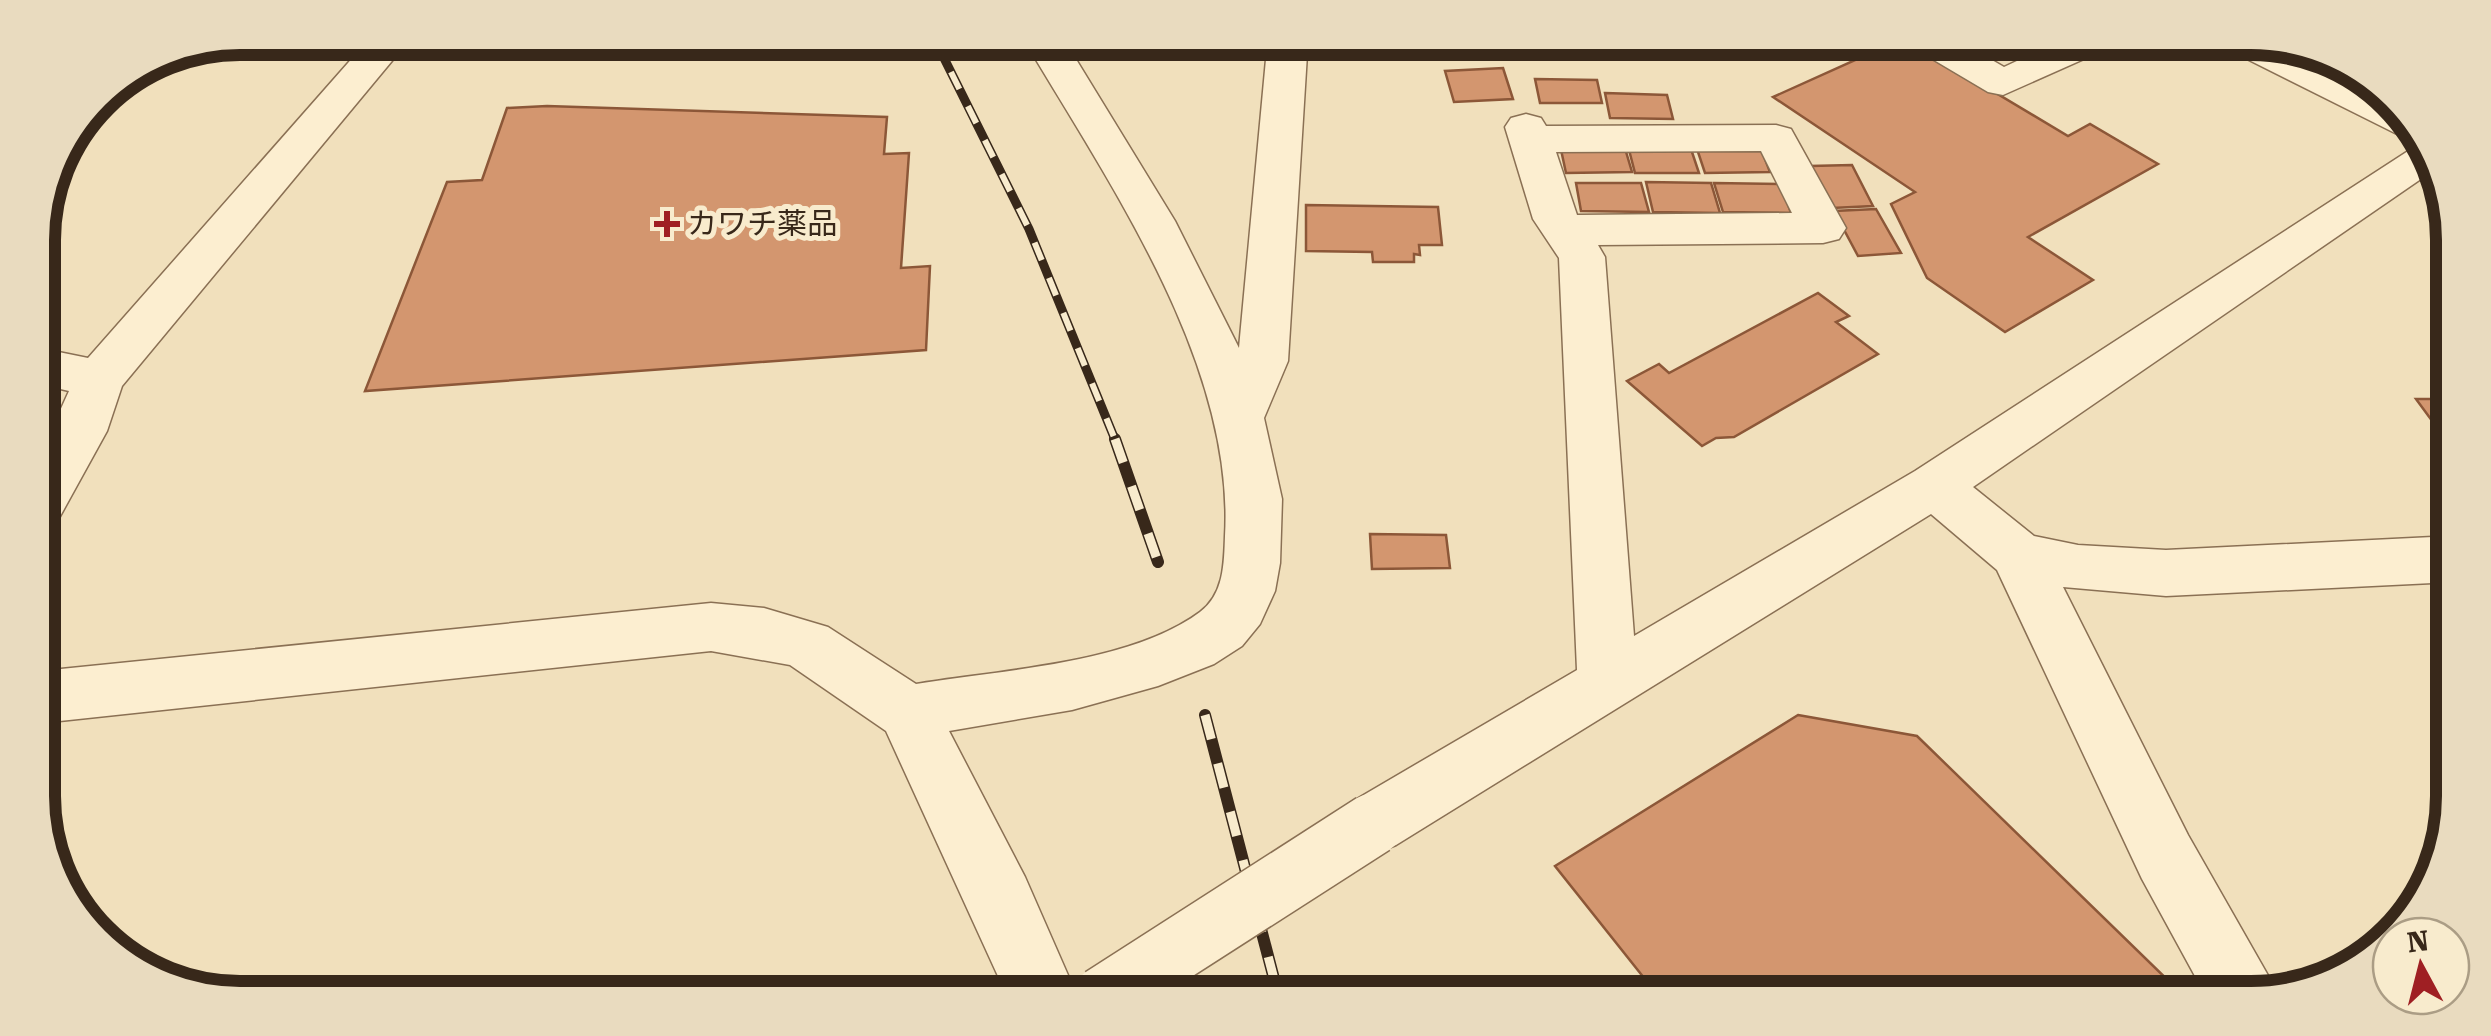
<svg xmlns="http://www.w3.org/2000/svg" width="2491" height="1036" font-family="'Roboto Serif','Noto Sans JP',serif">
<style>
.building{fill:#d3966f;stroke:#8c5738;stroke-width:2.5}
.lines{fill:none;stroke-linecap:round;stroke-linejoin:round}
.minor-casing{stroke:#8a7054;stroke-width:3}
.minor{fill:#fceed0;fill-rule:evenodd}
.rail-far1-casing{stroke:#38281a;stroke-width:9}
.rail-casing{stroke:#38281a;stroke-width:12}
.rail-far1{stroke:#f8ebcd;stroke-width:6;stroke-dasharray:19;stroke-linecap:butt}
.rail{stroke:#f8ebcd;stroke-width:9;stroke-dasharray:25;stroke-linecap:butt}
.minor-bridge-casing{stroke:#8a7054;stroke-width:64;stroke-linecap:butt}
.minor-bridge{stroke:#fceed0;stroke-width:61}
.poi-dot{fill:#9f1f23;stroke:#f8ebcd;stroke-width:4}
.labels{text-anchor:middle;stroke-width:10;stroke-linejoin:round;paint-order:stroke}
.poi-label{font-size:30px;fill:#38281a;stroke:#f8ebcd;text-anchor:start}
.rim{fill:none;stroke:#38281a;stroke-width:12}
</style>
<rect width="100%" height="100%" fill="#f1e0bc"/>
<g class="building">
<polygon points="1904,38 2068,136 2090,124 2158,164 2028,237 2093,280 2005,332 1927,278 1891,204 1915,192 1773,97"/>
<polygon points="1503,68 1513,99 1454,102 1445,71"/>
<polygon points="1535,79 1597,80 1602,103 1540,103"/>
<polygon points="1605,93 1667,95 1673,119 1610,118"/>
<polygon points="547,106 887,117 884,154 909,153 901,268 930,266 926,350 365,391 447,182 482,180 507,108"/>
<polygon points="1560,145 1624,145 1632,172 1566,173"/>
<polygon points="1628,146 1690,146 1699,173 1635,173"/>
<polygon points="1696,146 1760,146 1770,172 1705,173"/>
<polygon points="1852,165 1873,206 1832,208 1811,166"/>
<polygon points="1646,182 1711,183 1720,213 1653,212"/>
<polygon points="1576,183 1641,183 1649,212 1581,211"/>
<polygon points="1714,183 1781,184 1791,213 1723,212"/>
<polygon points="1306,205 1438,207 1442,245 1419,245 1420,255 1414,254 1414,262 1373,262 1372,252 1306,251"/>
<polygon points="1876,209 1901,253 1858,256 1834,211"/>
<polygon points="1818,293 1849,316 1836,322 1878,354 1734,437 1716,438 1702,446 1627,381 1659,364 1669,373"/>
<polygon points="2416,399 2452,399 2452,448"/>
<polygon points="1370,534 1446,535 1450,568 1372,569"/>
<polygon points="1798,715 1917,736 2180,992 2173,998 1660,998 1555,866"/>
</g>
<g class="lines">
<g class="minor-casing">
<g id="minor">
<polygon points="370,38 411,38 122,386 107,431 58,520 40,526 39,457 69,391 39,384 39,348 88,358"/>
<path d="M1023 38H1063L1175 221 1239 348 1268 38H1308L1288 361 1264 418 1282 499 1280 563 1275 591 1260 624 1242 646 1214 664 1158 686 1072 710 949 731 1025 877 1078 998H1008L886 731 790 665 711 651 41 723V671L711 603 764 608 828 627 916 684C1000 670 1130 664 1200 612 1224 594 1224 564 1225 536 1235 362 1108 182 1023 38Z"/>
<polygon points="1906,38 1954,38 2004,67 2066,38 2117,38 2111,47 2003,95 1988,92 1912,47"/>
<polygon points="2217,38 2279,43 2380,93 2411,116 2421,139 2401,136 2223,47"/>
<path d="M1526 114 1541 118 1546 126 1776 125 1791 129 1846 228 1839 239 1823 243 1598 245 1605 257 1634 636 1915 471 2422 142 2434 170 1973 487 2034 536 2078 545 2166 550 2453 536V582L2166 596 2063 587 2188 835 2278 993 2263 998H2207L2142 879 1997 570 1931 514 1396 845 1373 854 1350 845 1341 824 1350 803 1577 670 1559 258 1533 219 1505 127 1511 118ZM1761 151 1792 213 1577 215 1556 152Z"/>
</g>
</g>
<use href="#minor" class="minor"/>
<g class="rail-far1-casing">
<polyline id="rail-far1" points="934,38 1029,229 1116,442"/>
</g>
<g class="rail-casing">
<g id="rail">
<polyline points="1115,439 1158,562"/>
<polyline points="1205,715 1279,998"/>
</g>
</g>
<use href="#rail-far1" class="rail-far1"/>
<use href="#rail" class="rail"/>
<g class="minor-bridge-casing">
<polyline id="minor-bridge" points="1102,998 1373,824"/>
</g>
<use href="#minor-bridge" class="minor-bridge"/>
</g>
<path class="poi-dot" d="M662 209h10v10h10v10h-10v10h-10v-10h-10v-10h10z"/>
<g class="labels">
<g class="poi-label">
<text x="687" y="234">カワチ薬品</text>
</g>
</g>
<path d="M0 0H2491V1036H0ZM240 55H2251A185 185 0 0 1 2436 240V796A185 185 0 0 1 2251 981H240A185 185 0 0 1 55 796V240A185 185 0 0 1 240 55Z" fill="#e9dbbf" fill-rule="evenodd"/>
<path class="rim" d="M240 55H2251A185 185 0 0 1 2436 240V796A185 185 0 0 1 2251 981H240A185 185 0 0 1 55 796V240A185 185 0 0 1 240 55Z"/>
<g transform="translate(2421 966) rotate(353)"><circle r="48" fill="#f8ebcd" stroke="#ab9d85" stroke-width="2.5"/>
<path d="M0-8L18 38L0 25L-18 38Z" fill="#9f1f23"/>
<text y="-15" font-size="28" font-weight="bold" text-anchor="middle" fill="#38281a">N</text>
</g>
</svg>
